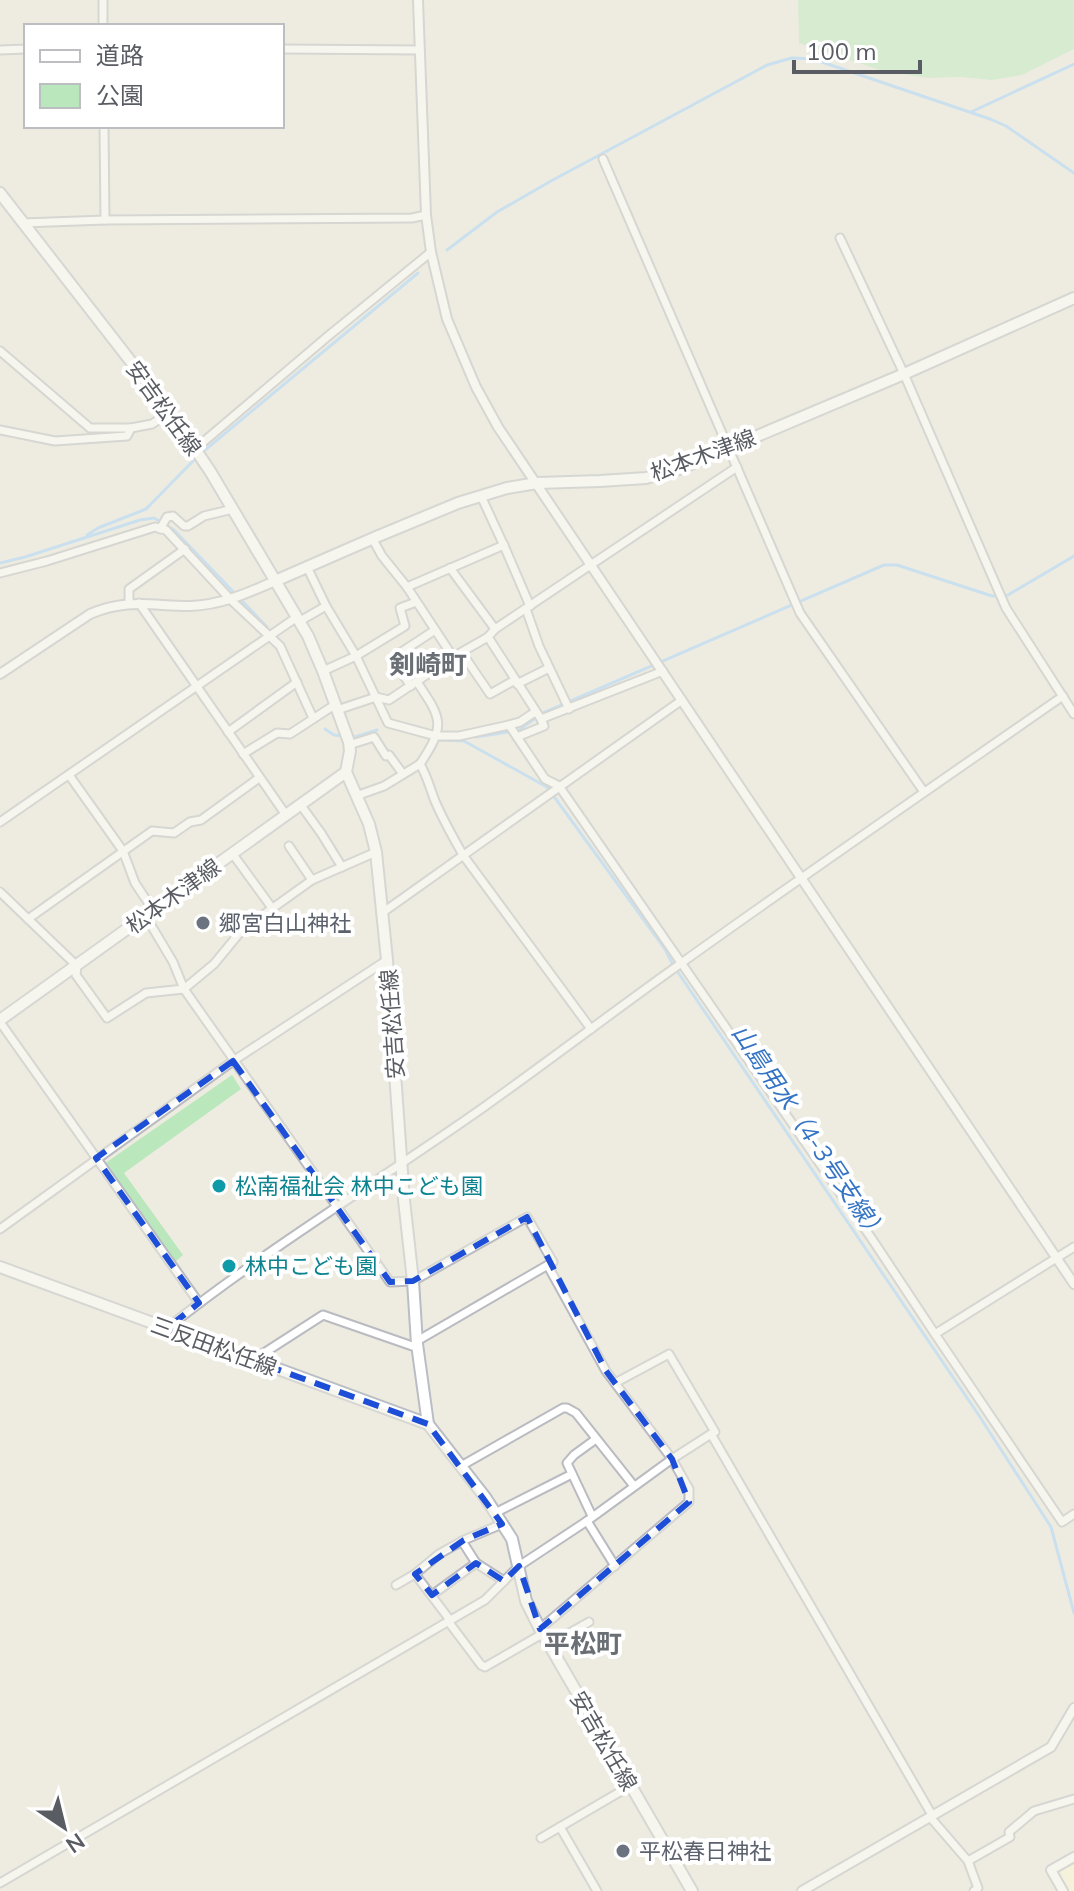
<svg xmlns="http://www.w3.org/2000/svg" width="1074" height="1891" font-family="Mulish,'Noto Sans JP',sans-serif">
<style>
.commercial{fill:#fff7d4}
.green{fill:#bae8bc}
.lines{fill:none;stroke-linecap:round;stroke-linejoin:round}
.stream{stroke:#9fd0ff;stroke-width:3}
.minor-casing{stroke:#b9bbc1;stroke-width:11}
.tertiary-casing{stroke:#b9bbc1;stroke-width:12}
.secondary-casing{stroke:#b9bdc4;stroke-width:14}
.minor{stroke:#fff;stroke-width:7}
.tertiary{stroke:#fff;stroke-width:8}
.secondary{stroke:#fff;stroke-width:10}
.marked{fill:none;stroke:#1d4ed8;stroke-width:6;stroke-dasharray:16 10;stroke-linejoin:round}
.worship-dot{fill:#6b7280;stroke:#fff;stroke-width:3}
.culture-dot{fill:#0f9aa8;stroke:#fff;stroke-width:3}
.labels{text-anchor:middle;stroke-width:8;stroke-linejoin:round;paint-order:stroke}
.street-label{font-size:22px;fill:#595d63;stroke:#fff}
.worship-label{font-size:22px;fill:#5b616d;stroke:#fff;text-anchor:start}
.culture-label{font-size:22px;fill:#0d838f;stroke:#fff;text-anchor:start}
.water-label{font-size:24px;font-style:italic;fill:#3574c4;stroke:#fff}
.quarter-label{font-size:26px;font-weight:bold;fill:#6a6f75;stroke:#fff}
</style>
<rect width="100%" height="100%" fill="#eeece0"/>
<polygon class="commercial" points="1074,1861 1074,1891 1068,1891 1060,1877 1061,1869"/>
<g class="green">
<polygon points="798,0 1074,0 1074,49 1022,75 992,80 960,77 928,78 883,71 799,43"/>
<polygon points="232,1075 241,1089 124,1173 183,1255 174,1263 104,1164"/>
</g>
<g class="lines">
<g class="stream">
<polyline points="971,112 1074,64"/>
<polyline points="447,250 497,212 551,181 767,65 792,58 813,59 990,119 1006,126 1074,173"/>
<polyline points="205,450 418,273"/>
<polyline points="87,535 98,528 146,509 195,459"/>
<polyline points="0,563 25,557 140,520 154,518 174,530 267,627"/>
<polyline points="325,729 334,735 343,736"/>
<polyline points="520,729 543,713 884,565 897,565 992,596 1008,595 1074,556"/>
<polyline points="351,737 355,737 377,730"/>
<polyline points="476,737 508,732"/>
<polyline points="441,740 464,741 547,787 665,949 673,965 978,1414 1051,1527 1074,1613"/>
</g>
<g class="minor-casing">
<g id="minor">
<polyline points="103,0 103,26"/>
<polyline points="282,49 419,50"/>
<polyline points="0,50 26,49"/>
<polyline points="104,126 105,220"/>
<polyline points="603,159 800,613 924,792"/>
<polyline points="23,223 105,220 412,218 426,215"/>
<polyline points="840,238 904,374 1006,608 1074,714"/>
<polyline points="0,351 90,428 131,428 152,424 170,412"/>
<polyline points="0,430 55,441 127,436 131,428"/>
<polyline points="195,449 327,337 431,252"/>
<polyline points="481,496 505,548 530,606"/>
<polyline points="160,529 167,517 173,516 184,526 188,526 204,516 233,509"/>
<polyline points="372,538 382,556 407,587 453,657"/>
<polyline points="307,567 326,606 356,656 388,723 436,736 459,736 509,725 545,779 559,786 872,1239 935,1334"/>
<polyline points="450,568 495,629"/>
<polyline points="0,573 47,561 155,527 166,530 231,600 280,646 313,718"/>
<polyline points="407,587 504,545"/>
<polyline points="139,603 286,815"/>
<polyline points="129,604 129,589 185,549"/>
<polyline points="526,609 539,646 569,709"/>
<polyline points="300,621 326,606"/>
<polyline points="488,637 541,719"/>
<polyline points="462,653 490,694 515,680"/>
<polyline points="323,671 356,656 405,626 400,608 416,602"/>
<path d="M417 682C442 719 446 725 420 764"/>
<polyline points="517,684 549,668"/>
<polyline points="411,686 398,668 400,653 435,630"/>
<polyline points="337,710 376,697 389,700 453,657 488,637 495,629 737,467"/>
<polyline points="509,725 520,722 535,712"/>
<polyline points="228,732 297,682"/>
<polyline points="517,737 544,726 541,719 663,671"/>
<polyline points="349,745 374,737 386,756 389,755 403,774"/>
<polyline points="243,754 277,733 290,734 336,704"/>
<polyline points="69,775 123,851 135,883 153,910"/>
<path d="M356 796 384 786 420 764C427 776 430 788 435 801 443 820 453 837 463 855L591 1029"/>
<polyline points="300,804 321,833 342,867"/>
<polyline points="0,822 297,617"/>
<polyline points="289,846 312,880"/>
<polyline points="232,853 272,908"/>
<polyline points="0,892 77,966 76,975 107,1018 146,993 184,989 214,964 242,930 312,880 376,852"/>
<polyline points="382,913 682,700"/>
<polyline points="145,915 173,962 184,989 390,1282 413,1281 527,1217 553,1262 417,1341"/>
<polyline points="28,919 152,831 174,833 190,822 201,820 259,778"/>
<polyline points="0,1022 199,1303"/>
<polyline points="0,1229 233,1061 387,960"/>
<polyline points="1074,1247 935,1334 1062,1522 1074,1514"/>
<path d="M166 1329C268 1248 379 1181 484 1107 550 1060 614 1011 680 964 807 873 935 785 1063 696"/>
<polyline points="253,1360 323,1315 418,1348"/>
<polyline points="615,1383 669,1354 715,1432"/>
<polyline points="461,1466 563,1408 567,1408 576,1413 634,1486"/>
<polyline points="495,1513 572,1474"/>
<polyline points="592,1516 567,1463 574,1455 596,1439"/>
<polyline points="587,1521 615,1566"/>
<polyline points="462,1541 476,1563 504,1581"/>
<polyline points="415,1574 450,1620"/>
<polyline points="396,1585 415,1574 439,1554 464,1540 502,1524"/>
<polyline points="432,1595 476,1563"/>
<polyline points="448,1621 481,1665 485,1667 542,1634"/>
<polyline points="540,1629 689,1502 689,1489 672,1459 606,1371 548,1266"/>
<polyline points="548,1645 589,1622"/>
<polyline points="930,1817 968,1861 1010,1837 1009,1832 1034,1811 1074,1799"/>
<polyline points="560,1827 597,1891"/>
<polyline points="541,1838 630,1786"/>
<polyline points="968,1861 978,1888 974,1891"/>
<polyline points="0,1883 485,1600 519,1566 587,1521 672,1459 711,1434 932,1815"/>
</g>
</g>
<g class="tertiary-casing">
<g id="tertiary">
<polyline points="418,0 426,215 431,252 447,319 476,387 498,427 1074,1284"/>
<path d="M0 674 90 614C127 598 152 606 190 606 221 605 248 593 275 581"/>
<polyline points="802,1891 1051,1747 1074,1708"/>
<polyline points="1063,1891 1051,1870 1074,1857"/>
</g>
</g>
<g class="secondary-casing">
<g id="secondary">
<polyline points="0,193 170,412 210,471 308,636 323,671 349,742 350,751 346,772 369,824 376,852 387,960 404,1200 413,1281 417,1344 428,1424 485,1497 512,1539 526,1601 540,1629 692,1891"/>
<polyline points="275,581 376,537 458,503 507,488 537,483 600,481 646,478 679,469 904,374 1074,298"/>
<polyline points="0,1020 346,772"/>
<polyline points="0,1267 428,1424"/>
</g>
</g>
<use href="#minor" class="minor"/>
<use href="#tertiary" class="tertiary"/>
<use href="#secondary" class="secondary"/>
</g>
<path d="M0 0H1074V1891H0ZM233 1061 390 1282 413 1281 527 1217 606 1371 672 1459 689 1502 540 1629 519 1566 504 1581 476 1563 432 1595 415 1574 464 1540 502 1524 428 1424 166 1329 199 1303 96 1158Z" fill="#eeece0" fill-opacity=".55" fill-rule="evenodd"/>
<path class="marked" d="M233 1061 390 1282 413 1281 527 1217 606 1371 672 1459 689 1502 540 1629 519 1566 504 1581 476 1563 432 1595 415 1574 464 1540 502 1524 428 1424 166 1329 199 1303 96 1158Z"/>
<g class="worship-dot">
<circle cx="203" cy="923" r="8"/>
<circle cx="623" cy="1851" r="8"/>
</g>
<g class="culture-dot">
<circle cx="219" cy="1186" r="8"/>
<circle cx="229" cy="1266" r="8"/>
</g>
<g class="labels">
<g class="street-label">
<text transform="translate(164 408) rotate(54)" y="8">安吉松任線</text>
<text transform="translate(703 455) rotate(-20)" y="8">松本木津線</text>
<text transform="translate(173 896) rotate(-36)" y="8">松本木津線</text>
<text transform="translate(392 1024) rotate(-94)" y="8">安吉松任線</text>
<text transform="translate(214 1346) rotate(20)" y="8">三反田松任線</text>
<text transform="translate(604 1741) rotate(60)" y="8">安吉松任線</text>
</g>
<g class="worship-label">
<text x="219" y="931">郷宮白山神社</text>
<text x="639" y="1859">平松春日神社</text>
</g>
<g class="culture-label">
<text x="235" y="1194">松南福祉会 林中こども園</text>
<text x="245" y="1274">林中こども園</text>
</g>
<g class="water-label">
<text transform="translate(809 1133) rotate(56)" y="8">山島用水（4-3号支線）</text>
</g>
<g class="quarter-label">
<text x="428" y="674">剣崎町</text>
<text x="583" y="1653">平松町</text>
</g>
</g>
<rect x="24" y="24" width="260" height="104" fill="#ffffff" stroke="#bdbec1" stroke-width="2"/>
<rect x="40" y="50" width="40" height="12" fill="#ffffff" stroke="#bdbec1" stroke-width="2"/>
<text x="96" y="64" font-size="24" fill="#595d63">道路</text>
<rect x="40" y="84" width="40" height="24" fill="#bae8bc" stroke="#bdbec1" stroke-width="2"/>
<text x="96" y="104" font-size="24" fill="#595d63">公園</text>
<g transform="translate(64 1827) rotate(145)" stroke="#ffffff" stroke-width="6" paint-order="stroke">
<path d="M0-6L14 30L0 20L-14 30Z" fill="#595d63"/>
<text y="-12" font-size="22" font-weight="bold" text-anchor="middle" fill="#595d63">N</text>
</g>
<path d="M794 60v12h126v-12" fill="none" stroke="#595d63" stroke-width="4"/>
<text x="806" y="60" font-size="24" fill="#595d63" stroke="#ffffff" stroke-width="6" paint-order="stroke">100 m</text>
</svg>
